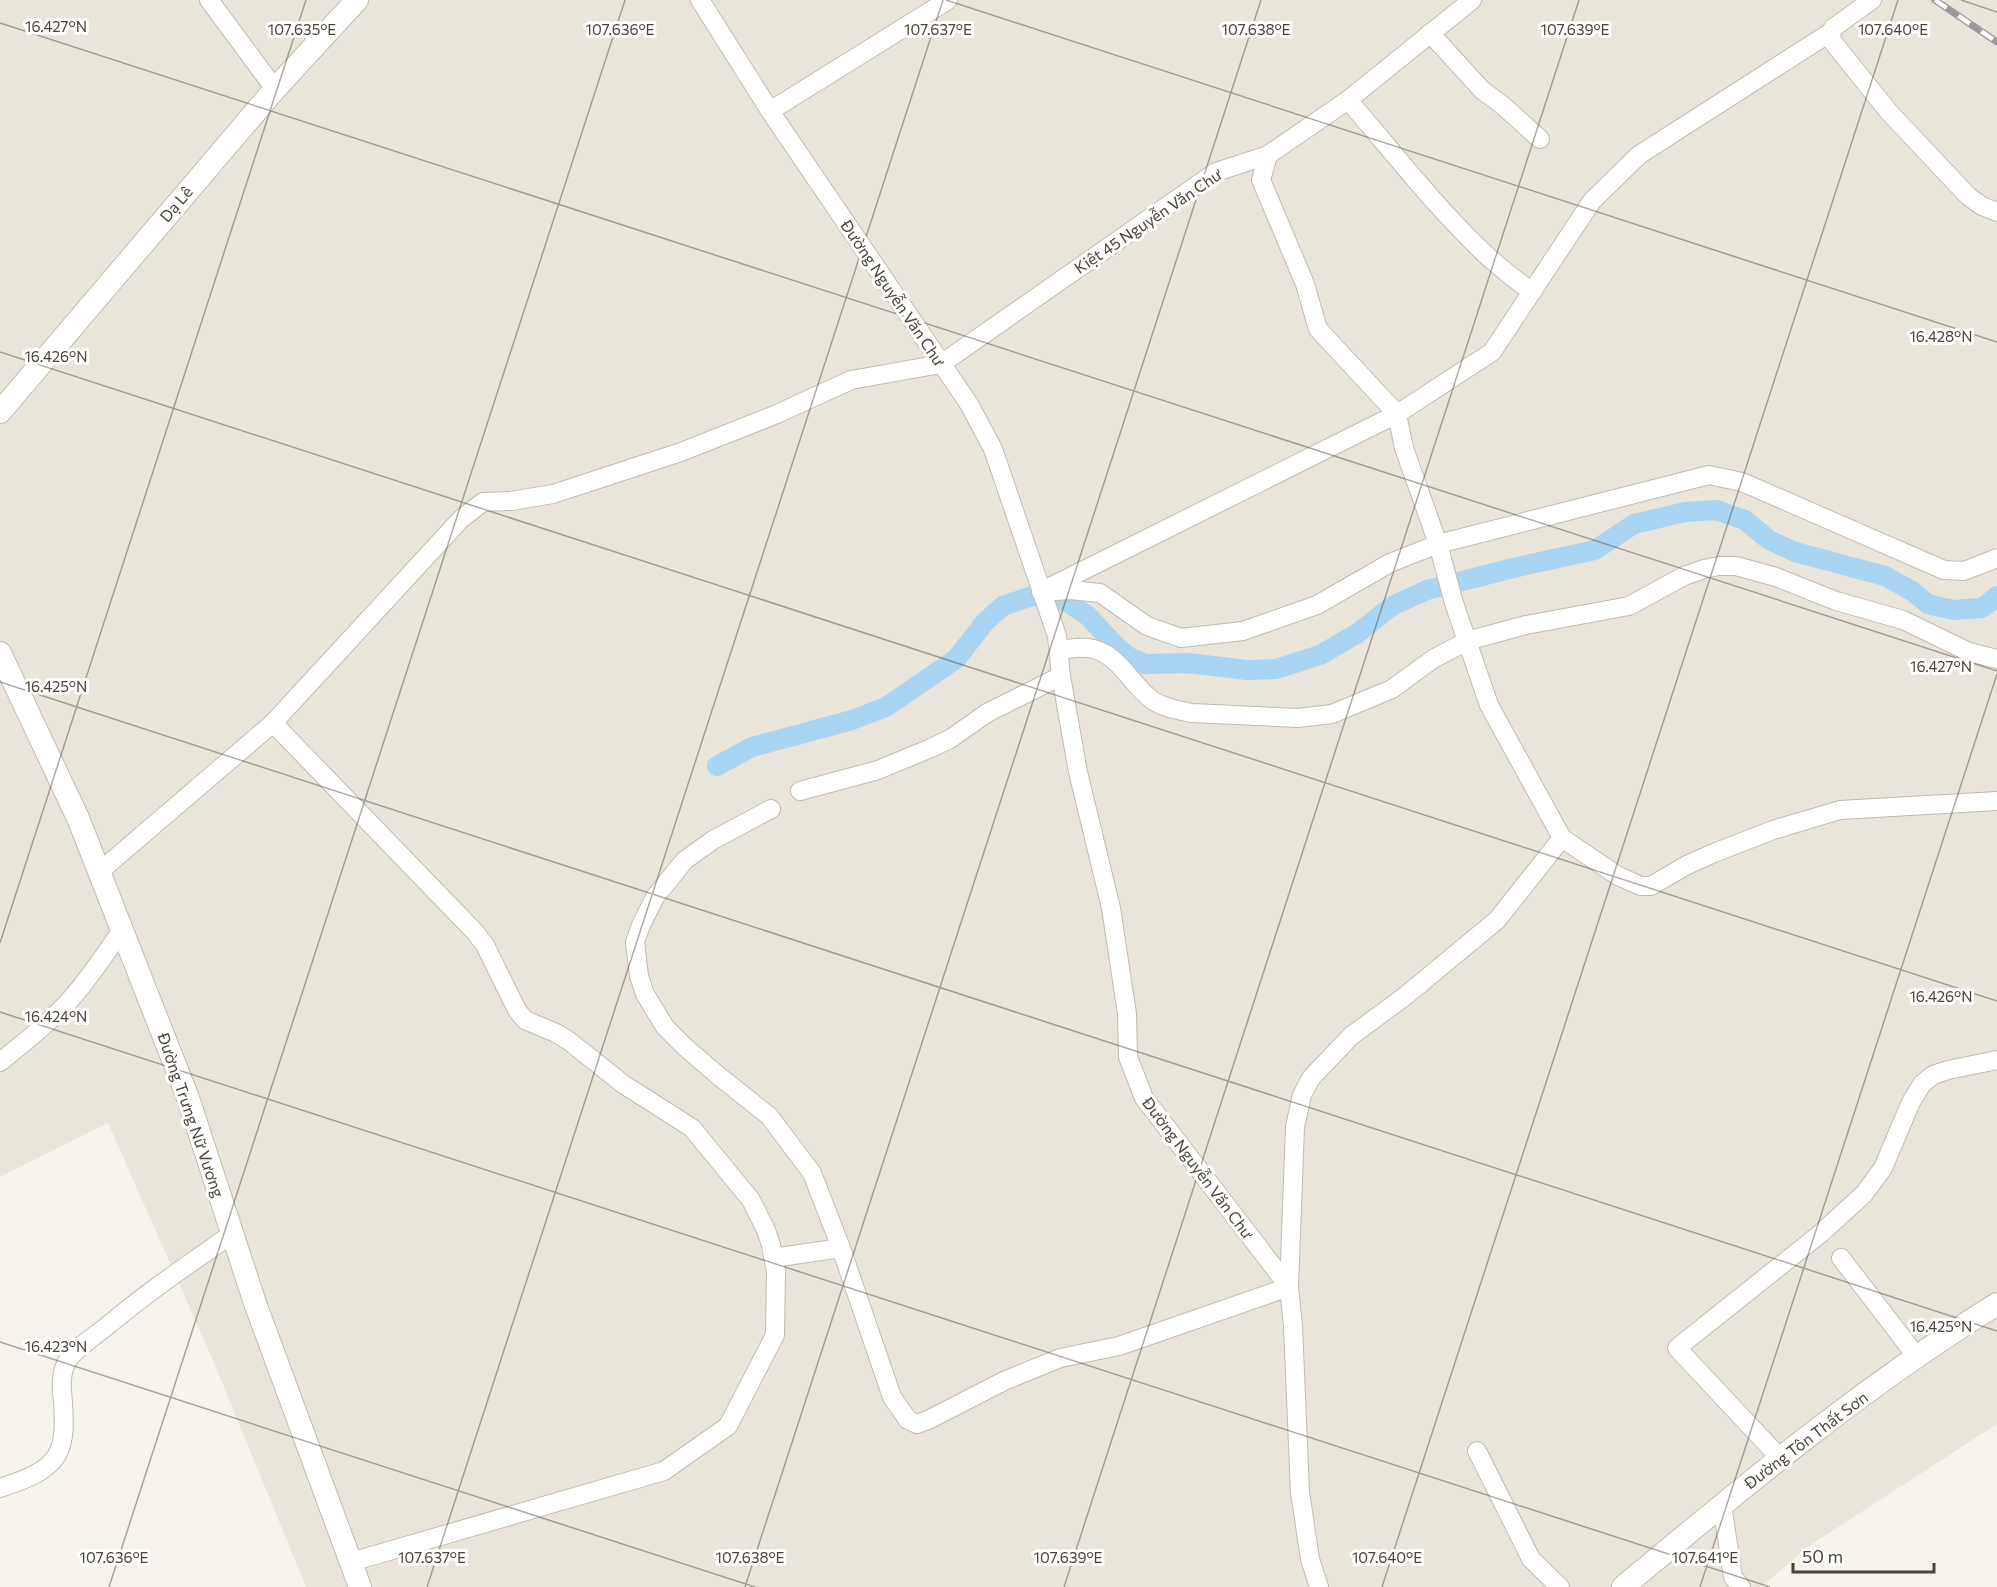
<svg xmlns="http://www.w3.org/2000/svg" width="1997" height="1587" font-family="Commissioner,sans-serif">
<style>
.residential{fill:#eae5da}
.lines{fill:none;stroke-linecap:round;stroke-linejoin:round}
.canal{stroke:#a9d4f2;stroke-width:20}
.minor-casing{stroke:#c2bbae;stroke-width:20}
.tertiary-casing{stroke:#c2bbae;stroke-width:24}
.minor{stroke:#fff;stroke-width:18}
.tertiary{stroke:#fff;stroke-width:22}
.rail-casing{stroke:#9a9a9a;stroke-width:7}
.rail{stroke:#fff;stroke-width:4.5;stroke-dasharray:14;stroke-linecap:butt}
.ticks{fill:none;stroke:#4b4439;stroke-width:1.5;stroke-opacity:0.45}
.labels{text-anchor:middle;stroke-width:6;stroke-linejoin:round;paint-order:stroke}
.street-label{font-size:16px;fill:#4b4439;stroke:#fff}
.ticks-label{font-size:15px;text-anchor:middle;fill:#4b4439;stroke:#fff;stroke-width:6;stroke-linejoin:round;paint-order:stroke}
</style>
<rect width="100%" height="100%" fill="#f6f3ec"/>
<polygon class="residential" points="0,0 1997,0 1997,1424 1809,1546 1761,1587 306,1587 212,1358 108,1123 0,1177"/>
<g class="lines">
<polyline class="canal" points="717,766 752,747 852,720 886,707 956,659 986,621 1003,606 1032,596 1053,597 1067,602 1088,616 1115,645 1129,657 1145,664 1188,663 1247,670 1276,669 1320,655 1358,633 1392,606 1427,590 1513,568 1595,550 1634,524 1685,512 1716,510 1745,520 1769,540 1795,552 1885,576 1912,591 1928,604 1953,610 1982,608 1997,596"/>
<g class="minor-casing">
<g id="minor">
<polyline points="209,0 275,89"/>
<polyline points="700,0 770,111 969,404 993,449 1057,636 1061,676 1078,772 1111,908 1127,1014 1128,1057 1144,1098 1289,1287 1293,1326 1300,1492 1310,1559 1319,1587"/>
<polyline points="1872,0 1833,28 1831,32 1832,41 1889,112 1968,196 1982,206 1997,212"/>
<polyline points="1430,33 1482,90 1501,104 1540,139"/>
<path d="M1348 100C1392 151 1434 205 1482 251 1497 266 1515 279 1532 292"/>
<polyline points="770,111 948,0"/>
<polyline points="1050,587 1397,414 1492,352 1592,201 1639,155 1831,32"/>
<polyline points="1041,592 1070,590 1100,593 1147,626 1181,638 1243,631 1317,605 1390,563 1438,544 1709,475 1742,482 1944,570 1964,571 1997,558"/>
<path d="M1060 650C1069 649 1079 647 1088 648 1119 652 1129 683 1152 700 1164 708 1178 710 1192 713L1298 718 1332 714 1392 689 1433 659 1467 641 1526 625 1629 606 1684 576 1704 569 1719 566H1736L1776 577 1836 601 1903 620 1969 652 1997 659"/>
<polyline points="273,723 475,932 485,945 517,1010 525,1020 556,1033 569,1041 623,1084 692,1128 751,1200 766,1230 771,1245 776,1272 775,1335 728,1426 664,1471 351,1562"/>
<polyline points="800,791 878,770 931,748 950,739 987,713 1061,676"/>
<polyline points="771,809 713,840 685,860 655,897 641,925 635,942 639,976 645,994 665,1027 685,1047 720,1077 769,1116 812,1173 841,1248 892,1397 908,1420 917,1424 928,1420 1004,1381 1060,1358 1119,1346 1289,1287 1295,1127 1302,1095 1311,1078 1351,1036 1404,997 1497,920 1562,838 1489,705 1454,603 1438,544 1404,448 1397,414 1318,329 1305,284 1261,180 1268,155"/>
<polyline points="1562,838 1618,876 1641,886 1651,886 1687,865 1714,853 1773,830 1840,810 1997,801"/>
<polyline points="99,872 273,723 461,519 483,502 511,501 553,494 681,452 777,414 851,380 941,364 1216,172 1268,155 1348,100 1472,0"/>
<path d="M0 1062C24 1043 49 1023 69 1001 89 979 105 954 122 930"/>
<polyline points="773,1258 841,1248"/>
<polyline points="1841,1258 1917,1357"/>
<polyline points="1477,1451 1531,1559 1560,1587"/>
<polyline points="1780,1458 1677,1348 1820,1234 1864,1194 1883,1168 1911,1102 1922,1084 1933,1075 1948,1070 1997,1060"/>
<path d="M0 1488C62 1468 68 1454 62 1391 61 1378 62 1366 71 1356 81 1345 94 1336 106 1327 146 1293 189 1264 232 1234"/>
<polyline points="1722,1505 1733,1577 1741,1587"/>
</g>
</g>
<g class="tertiary-casing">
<g id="tertiary">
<polyline points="0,412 275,89 357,0"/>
<polyline points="0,653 78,818 188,1098 255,1303 360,1587"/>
<path d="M1623 1587C1743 1487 1864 1386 1997 1304"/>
</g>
</g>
<use href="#minor" class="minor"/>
<use href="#tertiary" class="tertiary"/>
<g class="rail-casing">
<polyline id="rail" points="1935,0 1997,42"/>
</g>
<use href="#rail" class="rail"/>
</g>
<path class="ticks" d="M946 0 1997 342M1961 0 1997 12M0 23 1997 671M0 352 1997 1001M0 682 1997 1331M0 943 306 0M0 1012 1770 1587M0 1342 755 1587M109 1587 625 0M427 1587 943 0M745 1587 1261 0M1064 1587 1579 0M1382 1587 1898 0M1700 1587 1997 674"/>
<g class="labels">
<g class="street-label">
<text transform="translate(176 204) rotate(-50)" y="6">Dạ Lê</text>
<text transform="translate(1148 221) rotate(-34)" y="6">Kiệt 45 Nguyễn Văn Chư</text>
<text transform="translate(893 293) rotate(56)" y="6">Đường Nguyễn Văn Chư</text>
<text transform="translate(191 1115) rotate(71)" y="6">Đường Trưng Nữ Vương</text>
<text transform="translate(1198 1168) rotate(53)" y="6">Đường Nguyễn Văn Chư</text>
<text transform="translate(1806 1440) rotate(-37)" y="6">Đường Tôn Thất Sơn</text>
</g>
</g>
<g class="ticks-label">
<text x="56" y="32">16.427°N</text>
<text x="302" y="35">107.635°E</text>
<text x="620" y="35">107.636°E</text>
<text x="938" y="35">107.637°E</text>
<text x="1256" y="35">107.638°E</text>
<text x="1575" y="35">107.639°E</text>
<text x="1893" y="35">107.640°E</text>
<text x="1941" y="342">16.428°N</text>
<text x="56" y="362">16.426°N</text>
<text x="1941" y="672">16.427°N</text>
<text x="56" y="692">16.425°N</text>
<text x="1941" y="1002">16.426°N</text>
<text x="56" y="1022">16.424°N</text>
<text x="1941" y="1332">16.425°N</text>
<text x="56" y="1352">16.423°N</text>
<text x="114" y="1563">107.636°E</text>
<text x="432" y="1563">107.637°E</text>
<text x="750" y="1563">107.638°E</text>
<text x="1068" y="1563">107.639°E</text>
<text x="1387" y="1563">107.640°E</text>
<text x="1705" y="1563">107.641°E</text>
</g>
<path d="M1793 1563v9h141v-9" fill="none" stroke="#4b4439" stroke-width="3"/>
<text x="1802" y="1563" font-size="18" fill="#4b4439" stroke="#ffffff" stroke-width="4.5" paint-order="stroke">50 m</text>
</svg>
